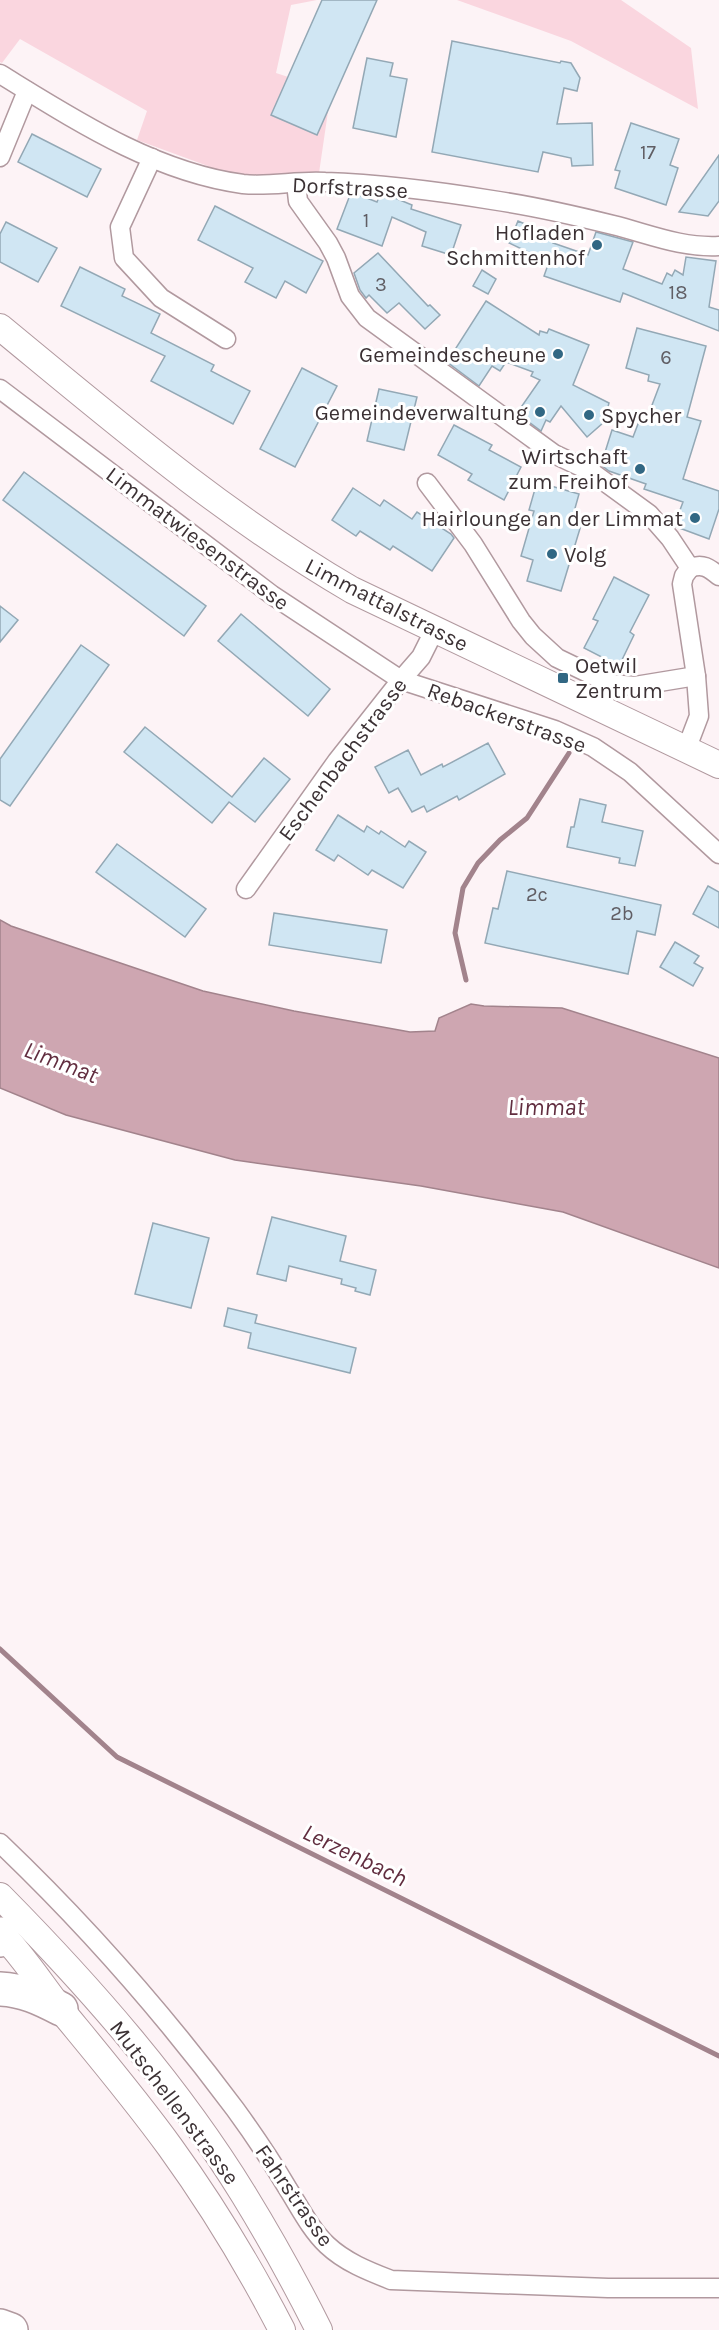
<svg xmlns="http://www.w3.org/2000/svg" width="719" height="2330" font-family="Karla,sans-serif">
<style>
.green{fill:#fad6df}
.water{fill:#cea6b1;stroke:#a2838c;stroke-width:1.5}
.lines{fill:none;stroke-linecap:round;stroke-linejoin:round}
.stream{stroke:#a2838c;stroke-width:5}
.building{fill:#d0e6f3;stroke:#93a8b5;stroke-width:1.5}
.minor-casing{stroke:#b1999f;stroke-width:21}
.secondary-casing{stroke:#b1999f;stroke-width:28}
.motorway-casing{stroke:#b1999f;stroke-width:36}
.minor{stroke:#fff;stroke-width:18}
.secondary{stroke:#fff;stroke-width:26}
.motorway{stroke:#fff;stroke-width:33}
.poi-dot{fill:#316783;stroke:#fff;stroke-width:2}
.labels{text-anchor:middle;stroke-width:6;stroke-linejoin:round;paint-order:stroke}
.number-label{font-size:20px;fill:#605e64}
.street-label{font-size:22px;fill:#3b3134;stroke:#fff}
.poi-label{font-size:22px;fill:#3b3134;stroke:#fff;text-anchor:end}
.water-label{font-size:24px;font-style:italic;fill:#612d3f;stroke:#fff}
</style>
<rect width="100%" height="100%" fill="#fdf3f6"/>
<g class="green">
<polygon points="0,0 317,0 291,5 276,73 331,91 319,173 270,176 227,173 137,140 147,111 20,39 2,63 0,62"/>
<polygon points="457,0 621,0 691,48 698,109 571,41"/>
</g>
<polygon class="water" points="0,920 11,926 203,991 294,1011 410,1032 435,1031 439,1018 471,1004 484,1006 562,1008 719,1058 719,1268 563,1212 421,1186 235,1160 66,1115 0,1088"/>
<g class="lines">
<g class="stream">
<polyline points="466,980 455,933 463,888 478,863 500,840 527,818 569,753"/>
<polyline points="0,1649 117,1757 719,2056"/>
</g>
</g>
<g class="building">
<polygon points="322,0 377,0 317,135 271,115"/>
<polygon points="452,41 560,63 561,61 571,63 580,78 577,91 564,88 557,124 592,123 593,165 572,166 571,158 543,152 538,172 432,152"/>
<polygon points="367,58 393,63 390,76 407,79 396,137 353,128"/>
<polygon points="631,123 679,139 670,165 678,168 666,205 615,188 620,171 615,170"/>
<polygon points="32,134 101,169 87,197 18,162"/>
<polygon points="719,155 719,201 708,216 679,212"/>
<polygon points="350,195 359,195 377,202 379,197 395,198 412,205 411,209 461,225 451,255 422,246 426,232 392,217 382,246 337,229"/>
<polygon points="215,206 323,261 306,293 285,281 276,298 245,282 253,268 198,240"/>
<polygon points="518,221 555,237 553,243 588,255 596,232 633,242 623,269 662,284 667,273 672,276 675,270 683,275 686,257 716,261 709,307 719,310 719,331 623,293 620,302 544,276 549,262 509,243"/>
<polygon points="6,222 57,248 38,282 0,262 0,234"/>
<polygon points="378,253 428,306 430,305 440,315 425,329 399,303 387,313 369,295 366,298 360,290 354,273"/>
<polygon points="80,267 125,289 122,296 160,314 151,333 214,365 211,371 250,391 233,424 151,381 165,356 61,306"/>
<polygon points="482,270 496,279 488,294 473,286"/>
<polygon points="486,301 539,335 540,331 547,333 549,329 589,345 573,385 609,403 604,422 587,437 561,406 550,422 546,420 541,431 517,413 540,380 531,376 533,372 506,362 500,371 492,366 479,386 447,362"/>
<polygon points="637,328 706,346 687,417 701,421 683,479 719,491 719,509 709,539 674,526 683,502 644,489 646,484 609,471 601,465 612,430 633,437 643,411 649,413 660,384 648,381 649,375 626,368"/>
<polygon points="302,368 337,386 295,467 260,449"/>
<polygon points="379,389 417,397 404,450 367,441"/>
<polygon points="454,425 492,445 489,450 521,467 504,500 468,480 472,474 438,455"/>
<polygon points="24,472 206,606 184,636 3,500"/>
<polygon points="537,482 579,494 572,519 582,522 561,591 527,581 533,560 521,556 534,511 529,510"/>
<polygon points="353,488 380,506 384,500 412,519 417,512 451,534 454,538 432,571 393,546 390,550 360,531 356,536 332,520"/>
<polygon points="614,577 649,595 630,632 634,635 619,666 584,648 598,621 593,619"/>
<polygon points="0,606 18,620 0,642"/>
<polygon points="241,614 330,689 308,716 218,641"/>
<polygon points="81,645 109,665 10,806 0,800 0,759"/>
<polygon points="145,727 232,797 264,758 290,779 255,822 229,802 212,823 124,752"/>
<polygon points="488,743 505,774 459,800 457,796 427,812 424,806 412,812 398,788 389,793 375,767 408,750 421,775 442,764 443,767"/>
<polygon points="580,799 606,805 602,822 643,831 635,866 619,863 620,858 567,847 571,827 574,827"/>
<polygon points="338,815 364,832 367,826 379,834 381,831 405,847 409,841 426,852 403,888 372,870 368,875 338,855 334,861 316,850"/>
<polygon points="117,844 206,909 185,937 96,872"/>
<polygon points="507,871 661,905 655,935 637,931 628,974 485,943 493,908 498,909"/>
<polygon points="708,886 719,892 719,928 693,914"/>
<polygon points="274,913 387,930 381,963 269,945"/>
<polygon points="675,942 699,956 694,963 703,968 693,986 660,967"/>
<polygon points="272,1217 346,1236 340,1261 376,1270 370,1295 355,1291 356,1288 341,1284 342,1279 289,1266 286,1281 257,1274"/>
<polygon points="153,1223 209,1238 191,1308 135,1294"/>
<polygon points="228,1308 257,1315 255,1323 356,1348 350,1373 248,1348 251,1333 224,1326"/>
</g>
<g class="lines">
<g class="minor-casing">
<g id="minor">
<path d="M0 74C75 120 154 172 243 184 270 187 298 180 325 182 381 184 437 191 492 200 533 206 573 215 613 225 649 234 681 248 719 246"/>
<polyline points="0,157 27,91"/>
<polyline points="152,158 120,227 124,258 161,298 226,339"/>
<polyline points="296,183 298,201 328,243 336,258 350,296 367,318 554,454 590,471 649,514 670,538 690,568"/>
<polyline points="0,389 272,595 401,680 555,730 593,747 630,772 719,854"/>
<polyline points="427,483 473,544 521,621 533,636 557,658 611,684 635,686 696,676"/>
<path d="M690 568C703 563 709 568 719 576"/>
<polyline points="686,750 699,716 696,676 682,584 684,576 690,568"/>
<polyline points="246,889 337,761 401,680 421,657 435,629"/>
<path d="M0 1843C86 1925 164 2014 235 2109 254 2135 272 2162 288 2189 300 2208 311 2230 327 2245 345 2262 368 2271 391 2280L608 2288H719"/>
</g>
</g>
<g class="secondary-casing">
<g id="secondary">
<path d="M0 327C113 420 225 516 352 590L719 765"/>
<path d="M0 1896C90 1987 177 2086 244 2195 271 2239 296 2284 319 2330"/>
<path d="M0 1932C23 1956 41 1984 62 2011 99 2056 136 2100 170 2147 212 2205 249 2266 282 2330"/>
</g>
</g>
<g class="motorway-casing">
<g id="motorway">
<polyline points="0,1940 2,1934"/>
<path d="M0 1989C23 1990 40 1998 61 2009"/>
<polyline points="0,2326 11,2330"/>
</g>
</g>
<use href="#minor" class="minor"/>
<use href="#secondary" class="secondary"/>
<use href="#motorway" class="motorway"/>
</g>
<g class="poi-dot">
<circle cx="597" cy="245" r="6"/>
<circle cx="558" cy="354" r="6"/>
<circle cx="540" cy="412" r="6"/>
<circle cx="589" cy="415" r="6"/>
<circle cx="640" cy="469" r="6"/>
<circle cx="695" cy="518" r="6"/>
<circle cx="552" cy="554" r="6"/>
<rect x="557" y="672" width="12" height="12" rx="3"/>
</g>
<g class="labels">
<g class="number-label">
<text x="648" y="159">17</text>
<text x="366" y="227">1</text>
<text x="381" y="291">3</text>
<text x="678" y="299">18</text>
<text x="666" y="364">6</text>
<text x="537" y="901">2c</text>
<text x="622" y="920">2b</text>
</g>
<g class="street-label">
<text transform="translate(350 187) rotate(3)" y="8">Dorfstrasse</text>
<text transform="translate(198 538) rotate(37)" y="8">Limmatwiesenstrasse</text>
<text transform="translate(387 604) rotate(27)" y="8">Limmattalstrasse</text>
<text transform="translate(507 717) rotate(20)" y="8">Rebackerstrasse</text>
<text transform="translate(342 759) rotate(-53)" y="8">Eschenbachstrasse</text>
<text transform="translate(175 2102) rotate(53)" y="8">Mutschellenstrasse</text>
<text transform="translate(295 2195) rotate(55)" y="8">Fahrstrasse</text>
</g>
<g class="poi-label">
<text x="585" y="240">Hofladen<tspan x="585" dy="25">Schmittenhof</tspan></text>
<text x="546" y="362">Gemeindescheune</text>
<text x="528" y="420">Gemeindeverwaltung</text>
<text x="601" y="423" text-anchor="start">Spycher</text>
<text x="628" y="464">Wirtschaft<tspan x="628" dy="25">zum Freihof</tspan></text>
<text x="683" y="526">Hairlounge an der Limmat</text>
<text x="564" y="562" text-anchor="start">Volg</text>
<text x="575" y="673" text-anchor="start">Oetwil<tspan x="575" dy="25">Zentrum</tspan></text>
</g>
<g class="water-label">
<text transform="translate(61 1062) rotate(21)" y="8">Limmat</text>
<text x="546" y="1115">Limmat</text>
<text transform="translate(355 1855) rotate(26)" y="8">Lerzenbach</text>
</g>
</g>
</svg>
